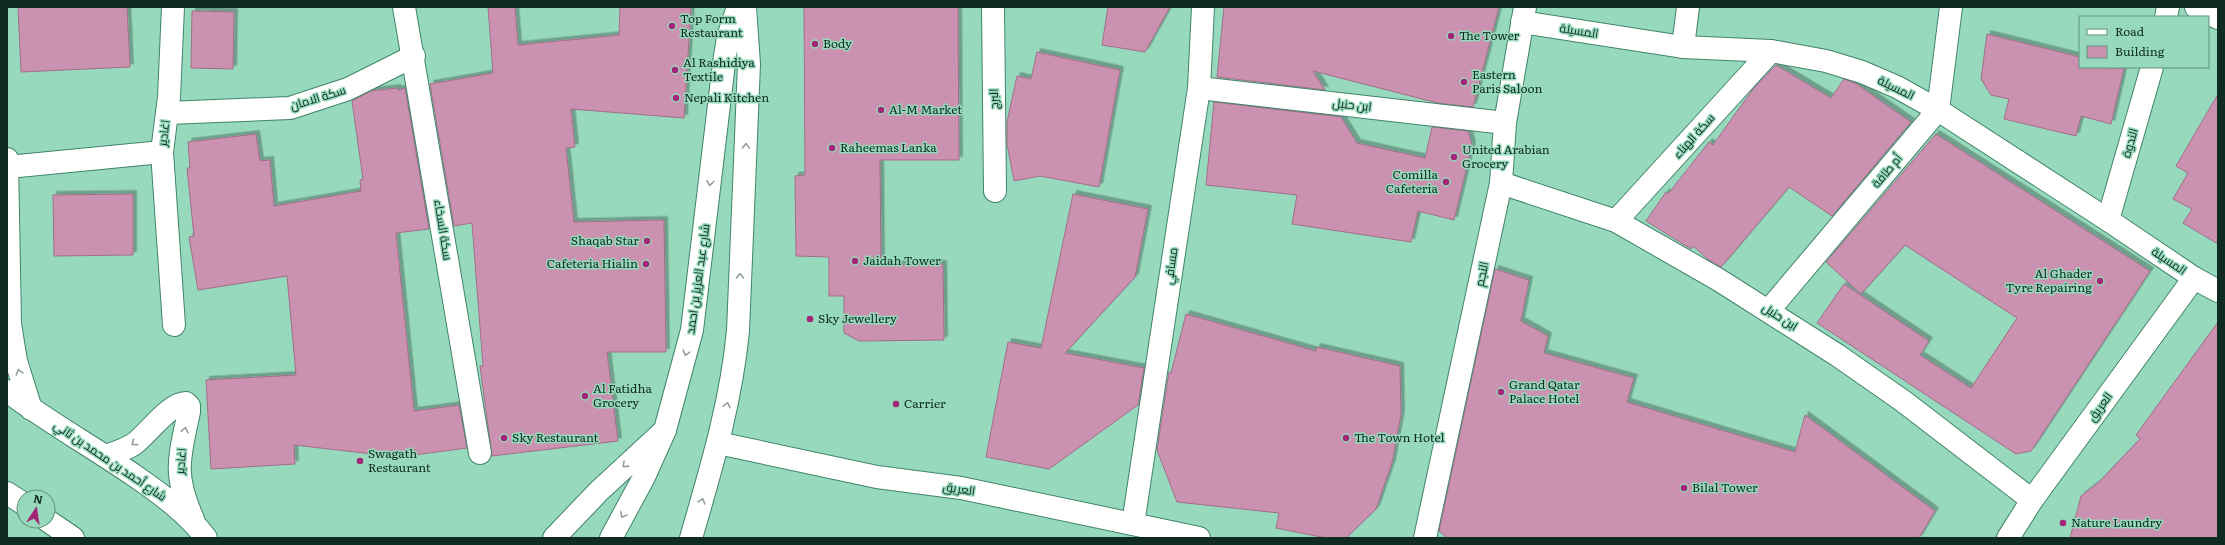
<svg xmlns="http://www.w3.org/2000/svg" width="2225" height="545" font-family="Literata,Cairo,serif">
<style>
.building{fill:#ca91b0;stroke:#a36d8b;filter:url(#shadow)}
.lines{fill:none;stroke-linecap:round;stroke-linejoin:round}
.minor-casing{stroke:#418469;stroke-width:24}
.major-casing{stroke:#418469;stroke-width:24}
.minor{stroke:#fff;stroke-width:22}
.major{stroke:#fff;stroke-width:22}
.oneway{stroke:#93a09b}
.poi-dot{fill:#a32577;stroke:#96d9bc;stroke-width:1.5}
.labels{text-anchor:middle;stroke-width:3;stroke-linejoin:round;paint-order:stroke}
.poi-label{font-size:12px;fill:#102c21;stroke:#96d9bc;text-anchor:start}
.street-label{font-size:12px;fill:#102c21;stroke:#96d9bc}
</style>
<defs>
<filter id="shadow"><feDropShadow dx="3.5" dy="-3.5" stdDeviation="0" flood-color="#0004"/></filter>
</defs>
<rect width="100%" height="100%" fill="#96d9bc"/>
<g class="building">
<polygon points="18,7 127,7 130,67 21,72"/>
<polygon points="488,7 515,7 518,45 619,35 620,7 691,7 684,118 571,109 575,147 566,148 574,222 664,220 666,352 607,352 618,441 492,456 480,366 483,366 472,223 454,226 430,84 493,73"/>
<polygon points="804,7 958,7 959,160 880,160 881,265 943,264 944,340 859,341 844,333 844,296 829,296 829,257 796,256 795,176 805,175"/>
<polygon points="1108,7 1170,7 1145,52 1102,45"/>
<polygon points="1224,7 1499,7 1473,107 1438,103 1313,71 1325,90 1217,77"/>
<polygon points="192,11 234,12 233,69 191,68"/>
<polygon points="1987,34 2080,57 2080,67 2124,68 2111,124 2081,116 2076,136 2004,119 2009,99 1991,95 1981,79"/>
<polygon points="1037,52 1120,70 1099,187 1040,176 1014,181 1007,144 1007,122 1017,76 1031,79"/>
<polygon points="1776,65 1831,98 1844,79 1855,83 1911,122 1832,216 1789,187 1721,267 1709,260 1693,246 1691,249 1646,221 1666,192 1668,194 1709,142 1713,145 1753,89"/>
<polygon points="397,88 398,90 405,88 429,229 396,233 414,411 459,405 467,448 399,457 294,445 295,464 211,469 206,380 296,375 287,276 198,290 189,237 194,236 187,168 190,168 188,142 256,134 260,161 270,160 274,206 361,191 360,180 363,179 352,101 371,91"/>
<polygon points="2218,94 2218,244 2183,223 2192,209 2173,199 2188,173 2176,166"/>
<polygon points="1214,102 1341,117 1357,143 1425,158 1432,127 1468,131 1472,145 1454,220 1418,211 1411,242 1292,224 1297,195 1206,185"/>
<polygon points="1936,134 2150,271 2031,451 2016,454 1817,323 1844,284 1929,341 1920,355 1971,388 2017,318 1905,245 1861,294 1826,262"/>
<polygon points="133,194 133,255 54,256 53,195"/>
<polygon points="1073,194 1148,209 1135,277 1065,353 1144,368 1138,405 1049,469 986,457 1008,342 1041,348"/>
<polygon points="1495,269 1529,280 1521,321 1548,336 1544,353 1634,378 1627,402 1795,452 1805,415 1935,511 1919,538 1447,538 1439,531"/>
<polygon points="1186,314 1316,351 1317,347 1400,366 1401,414 1392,463 1376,509 1346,538 1326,538 1276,528 1279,513 1177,502 1157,450 1169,372 1171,373"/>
<polygon points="2218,322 2218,538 2070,538 2081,496 2099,482 2140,439 2136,435"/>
</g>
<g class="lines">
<g class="minor-casing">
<g id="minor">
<polyline points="404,7 480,453"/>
<polyline points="993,7 995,191"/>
<polyline points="2196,7 2218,18"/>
<polyline points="2166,17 2168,7"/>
<polyline points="1522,22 1683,47 1771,51 1826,61 1862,72 1897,87 1938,110 2108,220 2194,278 2218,291"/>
<polyline points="1683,47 1688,7"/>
<polyline points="1199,88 1505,123"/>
<polyline points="167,113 290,108 348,89 414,56"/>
<polyline points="162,152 174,325"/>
<polyline points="7,159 10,324 16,361 31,409"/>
<polyline points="8,167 162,152 169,97 173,7"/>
<polyline points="1501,183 1616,221 1719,280 1837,355 1903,401 2032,500"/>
<polyline points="2108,220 2152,67"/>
<polyline points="1616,221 1771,51"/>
<polyline points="1769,310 1938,110 1951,7"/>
<path d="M7 391C48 422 93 447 135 476 161 494 187 513 206 538"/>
<polyline points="718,443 877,477 961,488 1199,538"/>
<path d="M105 456C115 453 125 450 134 444 148 434 169 403 186 403L189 406V412C179 458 173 475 193 519"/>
<polyline points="1133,524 1199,88 1203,7"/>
<polyline points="611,538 644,477 665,430 692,330 724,63 728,37 738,7"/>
<path d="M691 538C711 469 731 403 738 331L749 64 745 7"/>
<polyline points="1425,538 1501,183 1505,123 1525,7"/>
<polyline points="2008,538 2032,500 2194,278"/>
</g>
</g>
<g class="major-casing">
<g id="major">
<polyline points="7,493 24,504"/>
<polyline points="48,521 73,538"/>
<polyline points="554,538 599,491 665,430"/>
</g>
</g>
<use href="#minor" class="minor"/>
<use href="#major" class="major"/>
</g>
<defs><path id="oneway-chevron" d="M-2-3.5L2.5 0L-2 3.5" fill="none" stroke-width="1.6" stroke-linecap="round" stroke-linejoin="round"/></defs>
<g class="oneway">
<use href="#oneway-chevron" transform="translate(746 146) rotate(-88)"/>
<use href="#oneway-chevron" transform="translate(710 183) rotate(97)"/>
<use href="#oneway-chevron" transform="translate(740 276) rotate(-88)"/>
<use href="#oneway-chevron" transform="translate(686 353) rotate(106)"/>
<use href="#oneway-chevron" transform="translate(19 372) rotate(-106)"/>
<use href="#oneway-chevron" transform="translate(727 405) rotate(-78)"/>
<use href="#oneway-chevron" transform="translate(185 430) rotate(-78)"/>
<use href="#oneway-chevron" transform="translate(134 443) rotate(143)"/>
<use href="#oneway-chevron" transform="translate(625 465) rotate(136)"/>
<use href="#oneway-chevron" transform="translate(702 501) rotate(-74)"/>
<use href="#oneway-chevron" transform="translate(623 515) rotate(118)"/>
</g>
<g class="poi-dot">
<circle cx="672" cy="26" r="4"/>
<circle cx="1451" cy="36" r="4"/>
<circle cx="815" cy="44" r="4"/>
<circle cx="675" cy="70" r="4"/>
<circle cx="1464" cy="82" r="4"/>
<circle cx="676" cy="98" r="4"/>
<circle cx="881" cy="110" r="4"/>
<circle cx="832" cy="148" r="4"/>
<circle cx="1454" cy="157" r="4"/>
<circle cx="1446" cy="182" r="4"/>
<circle cx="647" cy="241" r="4"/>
<circle cx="855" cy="261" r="4"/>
<circle cx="646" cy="264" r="4"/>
<circle cx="2100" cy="281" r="4"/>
<circle cx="810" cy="319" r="4"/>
<circle cx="1501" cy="392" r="4"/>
<circle cx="585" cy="396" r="4"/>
<circle cx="896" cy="404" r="4"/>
<circle cx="504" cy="438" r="4"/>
<circle cx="1346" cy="438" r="4"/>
<circle cx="360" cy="461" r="4"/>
<circle cx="1684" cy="488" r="4"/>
<circle cx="2063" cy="523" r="4"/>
</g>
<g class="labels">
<g class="poi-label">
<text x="680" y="23">Top Form<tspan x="680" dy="14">Restaurant</tspan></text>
<text x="1459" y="40">The Tower</text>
<text x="823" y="48">Body</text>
<text x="683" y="67">Al Rashidiya<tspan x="683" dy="14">Textile</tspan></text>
<text x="1472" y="79">Eastern<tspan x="1472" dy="14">Paris Saloon</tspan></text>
<text x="684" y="102">Nepali Kitchen</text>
<text x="889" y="114">Al-M Market</text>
<text x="840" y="152">Raheemas Lanka</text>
<text x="1462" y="154">United Arabian<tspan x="1462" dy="14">Grocery</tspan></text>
<text x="1438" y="179" text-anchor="end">Comilla<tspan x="1438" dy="14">Cafeteria</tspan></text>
<text x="639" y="245" text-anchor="end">Shaqab Star</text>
<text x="863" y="265">Jaidah Tower</text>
<text x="638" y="268" text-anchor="end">Cafeteria Hialin</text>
<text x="2092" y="278" text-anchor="end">Al Ghader<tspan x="2092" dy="14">Tyre Repairing</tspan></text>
<text x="818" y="323">Sky Jewellery</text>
<text x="1509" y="389">Grand Qatar<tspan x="1509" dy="14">Palace Hotel</tspan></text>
<text x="593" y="393">Al Fatidha<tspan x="593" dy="14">Grocery</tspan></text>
<text x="904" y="408">Carrier</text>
<text x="512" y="442">Sky Restaurant</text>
<text x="1354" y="442">The Town Hotel</text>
<text x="368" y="458">Swagath<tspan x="368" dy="14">Restaurant</tspan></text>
<text x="1692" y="492">Bilal Tower</text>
<text x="2071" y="527">Nature Laundry</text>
</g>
<g class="street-label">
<text transform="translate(1579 31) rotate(9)" y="4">المسيلة</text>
<text transform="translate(1896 88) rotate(26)" y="4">المسيلة</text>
<text transform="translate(318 98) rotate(-17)" y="4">سكة الامان</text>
<text transform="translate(994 99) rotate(-91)" y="4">البرج</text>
<text transform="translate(1352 105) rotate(6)" y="4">ابن حنبل</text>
<text transform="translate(164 133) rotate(-83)" y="4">اغادير</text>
<text transform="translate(1694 136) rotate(-48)" y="4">سكة الهناء</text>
<text transform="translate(2130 143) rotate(-74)" y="4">الندوة</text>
<text transform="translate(1887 171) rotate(-50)" y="4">أم طاقة</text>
<text transform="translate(443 230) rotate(81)" y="4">سكة السخاء</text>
<text transform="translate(2169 261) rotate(34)" y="4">المسيلة</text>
<text transform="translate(1171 266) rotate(-82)" y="4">مسافي</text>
<text transform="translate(1482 274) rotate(-78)" y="4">النجم</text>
<text transform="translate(698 279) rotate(-82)" y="4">شارع عبد العزيز بن احمد</text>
<text transform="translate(1780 317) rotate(33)" y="4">ابن حنبل</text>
<text transform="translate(2100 407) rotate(-54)" y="4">العريق</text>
<text transform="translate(110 461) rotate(34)" y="4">شارع أحمد بن محمد بن ثاني</text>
<text transform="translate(181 461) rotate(-85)" y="4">اغادير</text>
<text transform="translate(959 489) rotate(9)" y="4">العريق</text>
</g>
</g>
<rect width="2225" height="545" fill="none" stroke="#102c21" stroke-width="16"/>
<rect x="2079" y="16" width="130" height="52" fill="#96d9bc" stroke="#60947e"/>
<rect x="2087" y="29" width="20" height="6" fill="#ffffff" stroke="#60947e"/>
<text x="2115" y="36" font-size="12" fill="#102c21">Road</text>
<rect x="2087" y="46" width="20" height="12" fill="#ca91b0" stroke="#60947e"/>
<text x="2115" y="56" font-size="12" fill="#102c21">Building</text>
<g transform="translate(36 509) rotate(12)"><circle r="19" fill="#96d9bc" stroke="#60947e"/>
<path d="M0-3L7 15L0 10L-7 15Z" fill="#a32577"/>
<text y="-6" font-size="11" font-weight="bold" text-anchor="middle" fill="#102c21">N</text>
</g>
</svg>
